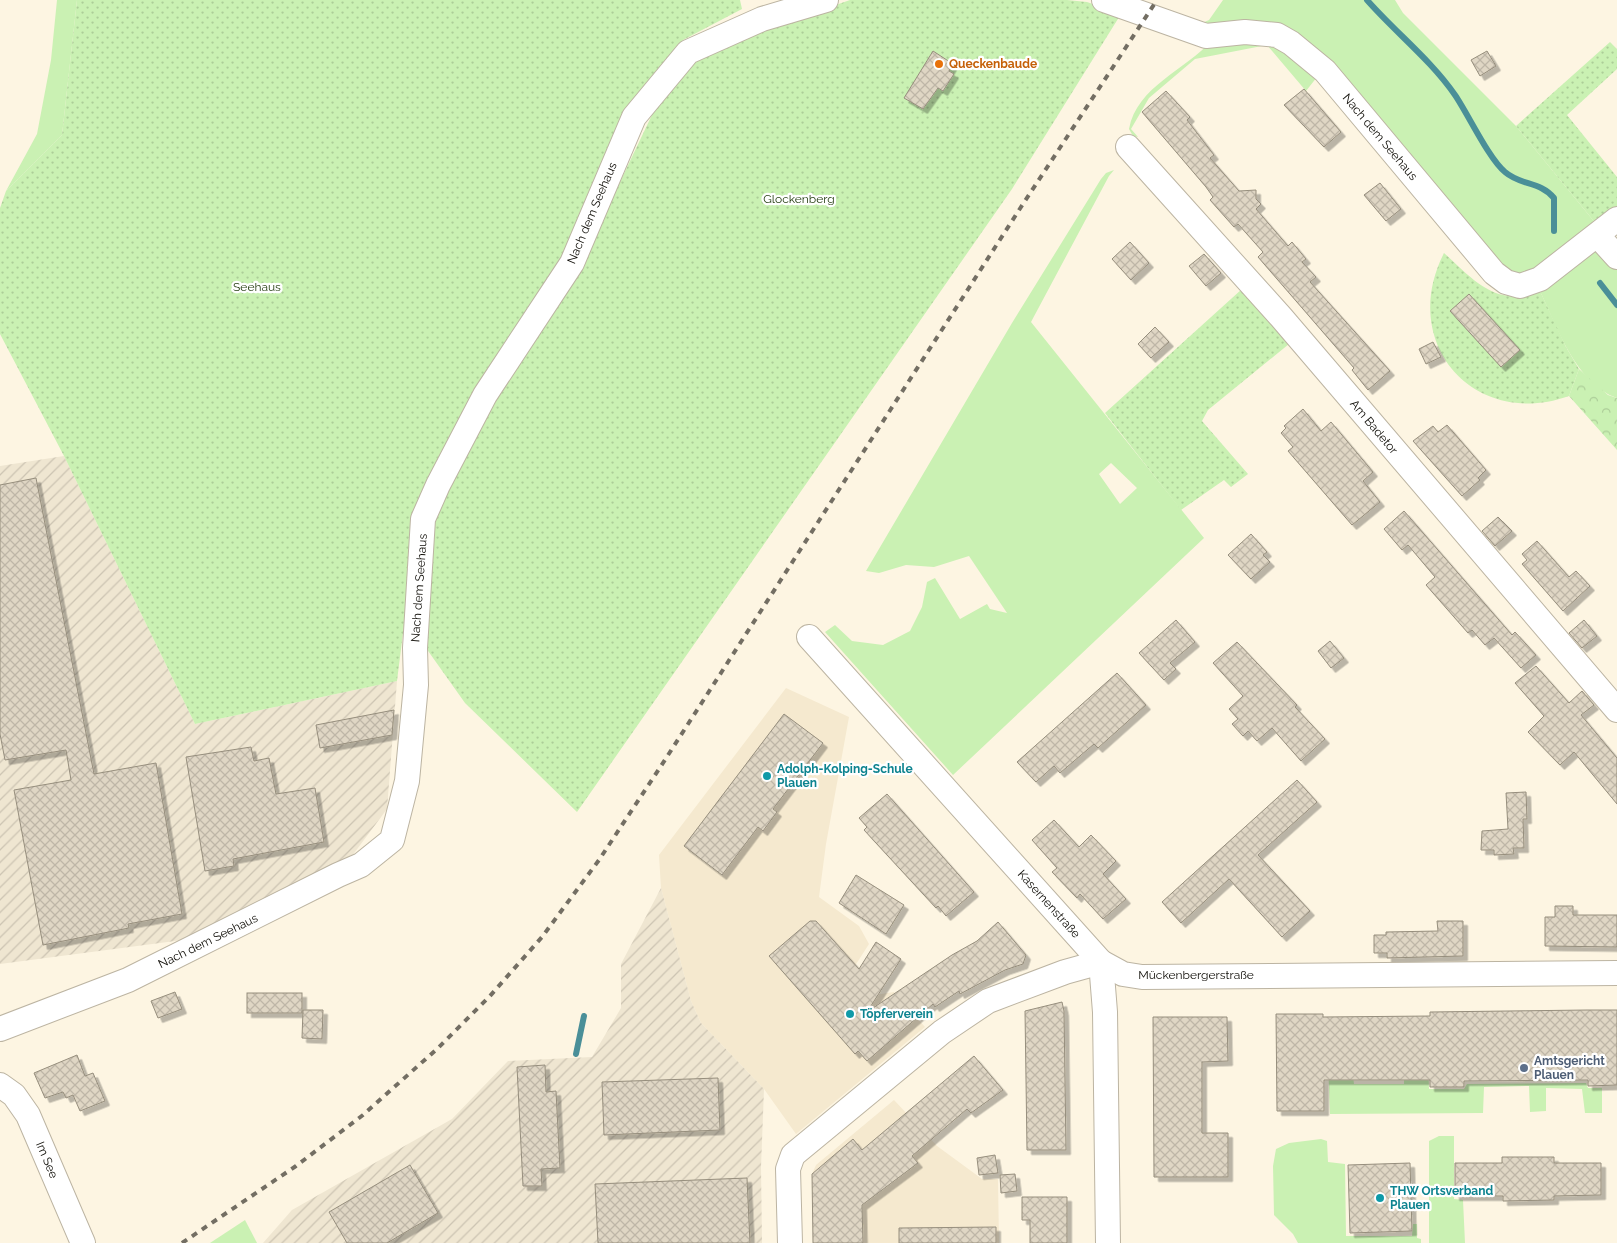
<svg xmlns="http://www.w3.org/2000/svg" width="1617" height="1243" font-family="Raleway,sans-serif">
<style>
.built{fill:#f5e9cf}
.industrial{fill:url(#industrial-furrows)}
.green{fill:#caf1b3;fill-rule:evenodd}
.forest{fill:url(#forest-crowns)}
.garden{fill:url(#garden-dots)}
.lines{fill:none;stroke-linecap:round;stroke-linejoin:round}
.stream{stroke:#4a8f98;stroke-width:6}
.building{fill:url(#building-cross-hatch);stroke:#968e7d;filter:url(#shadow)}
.minor-casing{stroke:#bcb4a2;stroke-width:26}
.minor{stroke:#fff;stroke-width:24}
.rail{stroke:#736e63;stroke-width:4;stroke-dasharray:6 6;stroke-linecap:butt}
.food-dot{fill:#e8710a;stroke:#fff;stroke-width:2}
.culture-dot{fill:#0f9aa8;stroke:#fff;stroke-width:2}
.service-dot{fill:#5c6f8a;stroke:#fff;stroke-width:2}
.labels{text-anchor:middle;stroke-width:4.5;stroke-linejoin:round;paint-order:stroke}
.food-label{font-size:12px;font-weight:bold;fill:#c56008;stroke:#fff;text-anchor:start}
.street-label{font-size:12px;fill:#0e0c06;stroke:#fff}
.park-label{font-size:12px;fill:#1f380c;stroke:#fff}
.culture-label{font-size:12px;font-weight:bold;fill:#0d838f;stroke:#fff;text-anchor:start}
.service-label{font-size:12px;font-weight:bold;fill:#4e5e75;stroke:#fff;text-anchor:start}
</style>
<defs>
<pattern id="industrial-furrows" width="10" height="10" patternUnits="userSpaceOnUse" patternTransform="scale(1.25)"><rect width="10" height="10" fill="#efe6d1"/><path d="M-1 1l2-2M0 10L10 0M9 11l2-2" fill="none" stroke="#ccc4b2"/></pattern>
<pattern id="forest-crowns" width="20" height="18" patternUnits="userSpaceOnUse" patternTransform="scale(1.25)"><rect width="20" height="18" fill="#caf1b3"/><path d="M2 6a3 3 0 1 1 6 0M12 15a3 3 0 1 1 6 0" fill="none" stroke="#accd98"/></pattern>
<pattern id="garden-dots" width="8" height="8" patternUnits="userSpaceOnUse" patternTransform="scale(1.25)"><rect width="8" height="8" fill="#caf1b3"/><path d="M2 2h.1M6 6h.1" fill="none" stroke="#accd98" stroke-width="1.8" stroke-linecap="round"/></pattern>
<pattern id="building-cross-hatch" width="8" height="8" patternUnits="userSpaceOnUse" patternTransform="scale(1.25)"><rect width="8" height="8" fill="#dfd6c4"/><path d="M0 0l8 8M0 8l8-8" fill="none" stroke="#beb6a7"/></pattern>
<filter id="shadow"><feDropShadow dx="4.5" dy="4.5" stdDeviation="0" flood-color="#0004"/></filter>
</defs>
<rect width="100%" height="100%" fill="#fdf5e2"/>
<g class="built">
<polygon points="786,688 849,717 826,844 819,897 859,926 869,944 851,972 875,995 894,992 925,1027 796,1134 764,1089 701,1023 691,1001 661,888 659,855"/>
<polygon points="894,1100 937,1146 982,1179 998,1179 999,1243 814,1243 812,1174 816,1165"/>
</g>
<g class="industrial">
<polygon points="64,456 195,724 397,681 387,809 352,856 198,938 0,964 0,466"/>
<polygon points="661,888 691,1001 701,1023 764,1089 761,1167 762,1243 263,1243 292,1210 452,1119 508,1061 592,1057 621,1008 621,964"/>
</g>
<g class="green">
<polygon points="57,0 77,0 62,135 6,191 37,134 51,60"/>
<polygon points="1223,0 1395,0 1403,13 1516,126 1597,225 1528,277 1511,274 1312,55 1193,27 1209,20"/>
<path d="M1270 38 1317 77 1306 91 1267 45 1195 59 1149 98 1131 129 1138 137 1133 136 1129 129C1137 86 1186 70 1212 40Z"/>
<path d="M1114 170 1109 176 1031 322 1204 538 953 775 825 632 835 625 852 641 883 645 910 631 922 607 927 582 935 578 960 619 987 604 990 609 1007 613 969 556 934 567 906 565 879 573 866 571 1012 323 1101 179 1106 173ZM1111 463 1137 488 1120 504 1099 474Z"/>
<path d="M1598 249 1617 263V398C1576 384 1557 327 1540 291Z"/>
<polygon points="1404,1060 1428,1060 1429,1089 1464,1089 1467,1084 1586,1083 1588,1088 1602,1088 1602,1113 1585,1113 1582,1089 1546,1088 1546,1111 1530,1112 1529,1086 1484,1087 1483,1113 1330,1114 1328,1061 1351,1061 1354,1084 1404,1084"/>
<polygon points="1439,1136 1454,1136 1454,1199 1463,1200 1465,1243 1429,1243 1429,1141"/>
<polygon points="1321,1139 1327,1141 1328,1162 1345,1164 1346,1236 1412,1236 1413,1224 1417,1224 1417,1238 1421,1239 1421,1243 1298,1243 1293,1234 1274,1215 1273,1166 1276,1149 1289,1143"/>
<polygon points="245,1220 257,1243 210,1243"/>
</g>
<polygon class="forest" points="1579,369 1608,395 1617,398 1617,450 1569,396"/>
<g class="garden">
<polygon points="77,0 740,0 742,9 683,40 646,91 565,253 420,498 397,681 195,724 64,456 0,334 0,208 6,191 62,135"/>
<polygon points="850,0 1067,0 1087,2 1121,14 1012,189 577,812 465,703 421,641 431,521 487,405 590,245 660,98 694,55"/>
<polygon points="1610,42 1617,49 1617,69 1567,115 1617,177 1617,206 1597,225 1516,126"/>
<path d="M1444 253C1475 281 1496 308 1540 291L1566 347 1579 369 1569 396C1474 430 1398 343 1444 253Z"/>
<polygon points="1242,289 1289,344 1208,410 1202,421 1248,474 1231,487 1224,480 1181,510 1105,413"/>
</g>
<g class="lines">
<g class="stream">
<path d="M1367 0C1395 32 1431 60 1455 95 1468 114 1489 159 1505 172 1521 186 1540 181 1554 198V231"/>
<polyline points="1600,283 1617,305"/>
<polyline points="576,1054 584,1016"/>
</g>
</g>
<g class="building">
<polygon points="933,51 953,64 949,71 954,74 943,91 938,88 923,109 904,98"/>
<polygon points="1487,51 1496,66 1480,76 1471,60"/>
<polygon points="1304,89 1341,132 1324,147 1284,105"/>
<polygon points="1166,91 1190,117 1187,120 1214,155 1210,158 1239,191 1256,190 1256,199 1261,204 1256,209 1288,246 1292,242 1306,259 1302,262 1316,277 1310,282 1390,371 1368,390 1352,370 1354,368 1258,257 1263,252 1238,224 1234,227 1210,200 1213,197 1206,187 1142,112"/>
<polygon points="1380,183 1401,209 1386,221 1364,195"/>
<polygon points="1130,242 1149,263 1131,280 1112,259"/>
<polygon points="1204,254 1221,273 1206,286 1189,266"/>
<polygon points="1469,294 1520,350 1501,367 1450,311"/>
<polygon points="1155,327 1169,342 1151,358 1138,344"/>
<polygon points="1433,342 1441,357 1426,364 1419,349"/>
<polygon points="1303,409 1321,431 1331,422 1373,472 1363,481 1380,502 1352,525 1288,451 1293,447 1281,433 1286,428 1284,426"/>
<polygon points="1447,425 1486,470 1478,478 1480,480 1462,496 1413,441 1433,426 1438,432"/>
<polygon points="36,478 94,774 156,763 182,914 128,924 129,928 43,945 14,790 71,780 66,750 5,760 0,734 0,485"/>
<polygon points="1404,511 1512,635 1515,632 1536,655 1521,668 1494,638 1485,645 1472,630 1468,633 1426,585 1435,577 1408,545 1402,550 1384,529"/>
<polygon points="1498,517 1512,531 1495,546 1482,531"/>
<polygon points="1251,534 1267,552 1263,555 1270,562 1251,579 1228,555"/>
<polygon points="1537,541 1569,577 1576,571 1590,586 1563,611 1522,564 1527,560 1522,554"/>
<polygon points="1176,620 1195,642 1170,663 1176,669 1164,680 1139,653"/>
<polygon points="1584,620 1597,636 1582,648 1569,633"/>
<polygon points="1330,641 1344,658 1331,668 1318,651"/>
<polygon points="1237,642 1297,705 1295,707 1325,739 1301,761 1272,728 1257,741 1248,731 1243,736 1232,724 1238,719 1229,709 1243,696 1213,663"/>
<polygon points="1536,666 1569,703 1582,691 1594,705 1581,715 1617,758 1617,804 1574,752 1560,765 1528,732 1544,716 1515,683"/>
<polygon points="1117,673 1146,705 1098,748 1094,744 1060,773 1054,766 1036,782 1017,762"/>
<polygon points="394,710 392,735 320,748 316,725"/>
<polygon points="784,714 823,743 773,809 777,812 763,831 758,827 722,875 684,846"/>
<polygon points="251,747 254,761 269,758 276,794 315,788 324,842 233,859 234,866 205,871 186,757"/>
<polygon points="1297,780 1317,802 1258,855 1310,911 1282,937 1229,879 1181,923 1162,902"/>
<polygon points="1526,792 1527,819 1523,819 1524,848 1513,848 1514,854 1494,855 1494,850 1481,850 1482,831 1508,829 1506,793"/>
<polygon points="887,794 974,892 946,916 938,906 936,908 864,830 867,827 859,818"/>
<polygon points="1054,820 1079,847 1091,835 1116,861 1103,874 1126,899 1103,919 1080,894 1077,898 1052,872 1057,868 1032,840"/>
<polygon points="856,875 904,905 886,934 839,903"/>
<polygon points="1555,906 1573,906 1573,915 1617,915 1617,947 1545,946 1545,917 1555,917"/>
<polygon points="810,921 816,921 859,969 876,942 901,959 867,1012 952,955 977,941 998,922 1026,955 1023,964 1005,970 960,994 959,991 935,1007 933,1004 867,1061 858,1051 855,1054 769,956"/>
<polygon points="1437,921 1463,921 1463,956 1387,958 1387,953 1374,953 1374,935 1386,935 1386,932 1438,931"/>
<polygon points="175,992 182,1009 158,1018 151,1001"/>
<rect x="247" y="993" width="55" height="20"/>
<polygon points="1062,1002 1064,1011 1066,1150 1027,1150 1025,1011"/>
<polygon points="303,1010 323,1010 322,1039 302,1038"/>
<polygon points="1587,1010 1617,1010 1617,1085 1588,1086 1588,1080 1464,1081 1464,1087 1430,1087 1430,1080 1324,1080 1324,1111 1277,1111 1276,1014 1323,1014 1323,1017 1430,1016 1430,1012"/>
<polygon points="1153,1017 1227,1017 1228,1061 1202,1062 1202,1133 1228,1133 1228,1177 1154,1177"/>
<polygon points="77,1055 85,1076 93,1073 105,1101 80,1111 73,1095 66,1098 63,1092 45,1098 34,1073"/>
<polygon points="974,1056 1003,1090 971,1113 967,1109 912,1156 918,1163 862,1205 863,1243 813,1243 812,1174 853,1139 862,1150"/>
<polygon points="545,1065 546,1092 556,1091 560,1168 541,1169 542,1186 523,1186 517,1067"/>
<polygon points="718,1078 720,1130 604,1135 602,1082"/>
<polygon points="995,1155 998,1173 979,1175 977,1158"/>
<polygon points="1502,1157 1554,1157 1554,1163 1601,1163 1601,1195 1554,1196 1554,1200 1503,1201 1503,1196 1455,1196 1455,1163 1502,1163"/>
<polygon points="1410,1163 1412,1231 1350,1233 1348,1165"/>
<polygon points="410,1165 438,1213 387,1243 347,1243 329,1212"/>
<polygon points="1015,1174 1017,1191 1001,1193 1000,1175"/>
<polygon points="747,1178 750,1243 598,1243 595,1184"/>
<polygon points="1022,1197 1067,1197 1067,1243 1030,1243 1030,1220 1022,1220"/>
<polygon points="996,1227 996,1243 899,1243 899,1228"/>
</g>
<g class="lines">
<g class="minor-casing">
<g id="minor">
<polyline points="1104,0 1206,36 1245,32 1277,35 1291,43 1325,71 1494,273 1506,282 1520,286 1540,279 1617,219"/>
<polyline points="1128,147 1281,317 1617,710"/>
<polyline points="1598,236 1617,257"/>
<polyline points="809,637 1101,962 1105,1012 1108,1243"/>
<polyline points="0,1029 128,980 338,875 361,865 392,840 407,781 416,685 415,648 423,519 438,485 485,395 572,263 634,117 688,52 762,19 826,0"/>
<polyline points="0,1085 14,1095 28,1115 83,1243"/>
<polyline points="790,1243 788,1169 793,1155 942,1032 988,1001 1065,972 1101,962 1123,974 1142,977 1617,973"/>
</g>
</g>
<use href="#minor" class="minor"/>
<polyline class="rail" points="182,1243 296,1166 363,1115 438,1048 490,996 542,937 599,860 661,766 1021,207 1157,0"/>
</g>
<circle class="food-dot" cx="939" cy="64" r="5"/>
<g class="culture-dot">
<circle cx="767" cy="776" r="5"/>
<circle cx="850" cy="1014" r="5"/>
<circle cx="1380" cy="1198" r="5"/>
</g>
<circle class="service-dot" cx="1524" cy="1068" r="5"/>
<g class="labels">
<g class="food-label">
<text x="949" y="68">Queckenbaude</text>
</g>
<g class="street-label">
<text transform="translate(1380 137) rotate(50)" y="4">Nach dem Seehaus</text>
<text transform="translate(592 213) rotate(-67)" y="4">Nach dem Seehaus</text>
<text transform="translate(1374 427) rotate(50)" y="4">Am Badetor</text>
<text transform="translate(419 588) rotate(-86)" y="4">Nach dem Seehaus</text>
<text transform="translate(1049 904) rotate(48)" y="4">Kasernenstraße</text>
<text transform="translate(208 941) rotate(-26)" y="4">Nach dem Seehaus</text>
<text x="1196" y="979">Mückenbergerstraße</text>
<text transform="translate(47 1160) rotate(67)" y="4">Im See</text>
</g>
<g class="park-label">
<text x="799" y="203">Glockenberg</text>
<text x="257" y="291">Seehaus</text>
</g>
<g class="culture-label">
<text x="777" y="773">Adolph-Kolping-Schule<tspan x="777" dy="14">Plauen</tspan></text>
<text x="860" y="1018">Töpferverein</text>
<text x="1390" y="1195">THW Ortsverband<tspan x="1390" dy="14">Plauen</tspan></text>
</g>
<g class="service-label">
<text x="1534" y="1065">Amtsgericht<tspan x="1534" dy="14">Plauen</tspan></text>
</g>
</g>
</svg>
